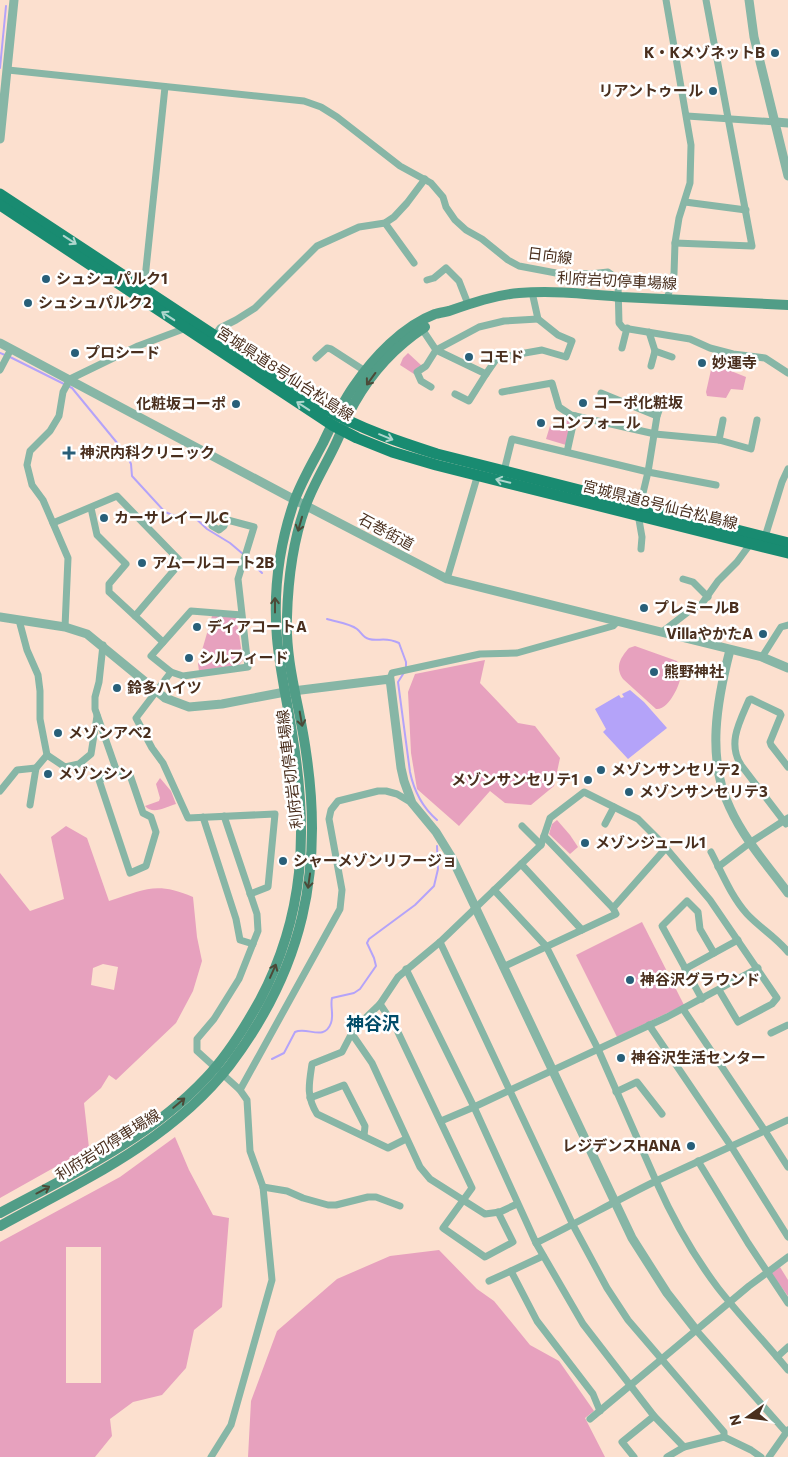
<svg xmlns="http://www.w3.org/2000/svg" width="788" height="1457" font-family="Commissioner,'Noto Sans JP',sans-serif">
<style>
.green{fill:#e7a1be;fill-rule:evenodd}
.water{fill:#b4a3f9}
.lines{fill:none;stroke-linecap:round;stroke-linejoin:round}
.stream{stroke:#b4a3f9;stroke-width:2}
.minor{stroke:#87b6a6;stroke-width:7}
.tertiary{stroke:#87b6a6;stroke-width:9}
.secondary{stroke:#519d87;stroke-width:10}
.primary{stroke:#198b71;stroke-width:11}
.oneway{stroke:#aed6cd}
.oneway2{stroke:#4c4a38}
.poi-dot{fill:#285f79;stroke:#fff;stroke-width:2}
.labels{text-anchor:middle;stroke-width:5;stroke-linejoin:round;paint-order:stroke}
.poi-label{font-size:15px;font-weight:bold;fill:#4a2f1e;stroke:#fff;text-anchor:start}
.street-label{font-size:15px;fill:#4a2f1e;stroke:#fff}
.quarter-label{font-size:18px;font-weight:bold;fill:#014c69;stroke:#fff}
</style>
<rect width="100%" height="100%" fill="#fce0cf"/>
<g class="green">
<polygon points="408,353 422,366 414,374 400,365 403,358"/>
<polygon points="718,354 734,358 731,371 746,377 743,390 731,389 726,398 707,396 706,392 713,361"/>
<polygon points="564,415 571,418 566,445 546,439 550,426 560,429"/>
<polygon points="212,616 236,616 243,660 239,665 199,671 198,664"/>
<path d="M635 646 677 661C678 663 681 666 681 668 684 679 669 711 656 709L623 679C615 667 620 658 629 648Z"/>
<polygon points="485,660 480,683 518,723 535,726 560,758 554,786 531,805 505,803 490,791 459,826 417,789 411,753 408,692 415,674"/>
<path d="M160 778 171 791 176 804C166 807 153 815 145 806L159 801 160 798 156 784Z"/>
<polygon points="557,820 570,835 578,847 570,854 549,834 552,824"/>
<path d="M66 826 87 838 109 901C145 890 155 881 193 897L197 937 202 961 193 991 176 1023 116 1080 109 1075 101 1088 84 1103 89 1148 0 1198V873L30 911 64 899 51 837ZM103 964 118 967 114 990 91 985 93 968Z"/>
<polygon points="642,922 684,1005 617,1037 576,955"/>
<path d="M175 1137 189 1170 213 1215 229 1218 222 1307 194 1330 186 1368 162 1395 133 1402 110 1419 112 1436 95 1457H0V1242L120 1177ZM66 1247H101V1383H66Z"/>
<polygon points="439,1250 477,1289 494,1301 530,1345 559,1361 594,1411 585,1418 605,1457 248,1457 251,1401 277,1331 337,1279 390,1256"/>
<polygon points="780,1267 788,1280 788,1296 771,1273"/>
</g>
<polygon class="water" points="630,690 644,702 667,728 628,759 603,732 606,729 595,709 619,695 621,698 624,697 622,694"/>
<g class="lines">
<g class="stream">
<polyline points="0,68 6,6"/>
<polyline points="0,353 5,355"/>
<polyline points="10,357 72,388 127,455 131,464 132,476 165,512 175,516 186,513 191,514 207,529 230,543 243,554"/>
<polyline points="246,557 262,573"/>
<path d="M327 619C336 622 349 623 357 629 361 632 363 638 369 639 379 642 384 636 399 643L406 662V667"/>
<path d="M405 671 398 682 410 772C414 791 422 807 437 820"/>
<path d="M272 1059 284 1053 295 1032C307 1026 324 1042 331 1023 334 1015 330 1006 332 998L354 993 360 989 376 966 374 958 367 943 369 939 415 905 434 886 438 869 437 846"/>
</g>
<g class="minor">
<polyline points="666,0 691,145 690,183 679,218 675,243 674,274 667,299"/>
<polyline points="8,70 304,101 321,107 337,117 400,166 431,183 443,197 446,207 455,220 466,230 482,239 508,260 519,266 556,273 590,274 608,272 615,277 618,284 619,323 623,328 690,339 710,348 733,354 765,358 788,373"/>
<polyline points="687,116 776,122"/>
<polyline points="685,202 746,210"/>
<polyline points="385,223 414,263"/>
<polyline points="675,243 752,246 706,0"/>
<polyline points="427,280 434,278 446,268 459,281 468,304"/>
<polyline points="144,288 165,87"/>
<polyline points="422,329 436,350 486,374 497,358 542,350 566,357 572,341 558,335 538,319 532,292"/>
<polyline points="649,332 655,351 672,357"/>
<polyline points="215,335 220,328 236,320 255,308 317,246 359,227 385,223 394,217 407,203 425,179"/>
<polyline points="622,348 627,328"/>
<polyline points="316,358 327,348 331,349 365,371"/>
<polyline points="651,366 655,351"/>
<polyline points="0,370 11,349"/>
<polyline points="431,387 421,381 417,372 426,366 436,350 479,327 504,321 538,319"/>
<polyline points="502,392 552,383 559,407 571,415 655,434 719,440 751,449 757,420"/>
<polyline points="601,393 657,416"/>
<polyline points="455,394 469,401 486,374"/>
<polyline points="719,440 723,420"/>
<polyline points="567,452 575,416"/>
<polyline points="504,471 512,439 648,472 716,485"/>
<polyline points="91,508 97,535 126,564 109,584 109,592 163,642"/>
<polyline points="226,520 224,526 219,530 212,526 214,519 220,518 254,527 238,579 248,667 183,676 171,672 151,656 191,611 242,615"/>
<polyline points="53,523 117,496 181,562 135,616"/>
<polyline points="765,537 782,482 788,469"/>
<polyline points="641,549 642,537 638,514 648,472 657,416 661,405"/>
<polyline points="447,579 478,474"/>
<polyline points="683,579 693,582 708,597"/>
<polyline points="19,620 27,650 38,675 40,691 40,719 47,755 36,768 30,805"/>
<polyline points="65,627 68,558 43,500 32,485 27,465 30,451 50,431 59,416 63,392 70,379 138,346 186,328"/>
<polyline points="662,632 688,612 701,605 718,581 737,562 751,543"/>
<polyline points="103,645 99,682 95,697 95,709 117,772"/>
<polyline points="762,657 781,627 788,625"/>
<polyline points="171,672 136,718 152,748 163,763 188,818 275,814 268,887 250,894"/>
<polyline points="390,679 392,673 480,654 517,653 613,626 617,622"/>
<polyline points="47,755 65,767 79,764 91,754 97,716"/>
<polygon points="117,772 130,775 143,813 151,817 156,832 146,866 130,873 99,780"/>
<polyline points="0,791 17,770 36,768"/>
<polyline points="203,817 236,919 240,940 253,944"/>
<polyline points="605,824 614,807"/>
<path d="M786 824 741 765C727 743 740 721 749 700L751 699 780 713 781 715 770 742 771 745 788 767"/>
<polyline points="522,826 541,845"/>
<polyline points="544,836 613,908 666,848"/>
<path d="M711 852C722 873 731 896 747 914 760 928 776 937 788 952"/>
<polyline points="521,864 582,930"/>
<polyline points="718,867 751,842 788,818"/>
<polyline points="440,942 573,1225 607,1288 628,1320 724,1432 724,1437"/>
<polyline points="503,967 616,914 613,908"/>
<polyline points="406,969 474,1107 667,1017 758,968"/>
<polyline points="685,969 738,940"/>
<polyline points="702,999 662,926 687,901 698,912 700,929 714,953"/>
<polyline points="380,1004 396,1028 472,1188 443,1228 485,1257 513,1242 498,1212"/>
<polyline points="683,1009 765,1131 788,1167"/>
<polyline points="649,1025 731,1146 788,1237"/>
<polyline points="771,1033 788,1025"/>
<polyline points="352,1034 372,1063 420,1167 430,1179 485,1214 500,1212 517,1204"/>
<polyline points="240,1090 340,909 342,890 329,819 331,810 338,801 378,791 386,791 397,794 412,803"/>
<polyline points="616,1092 637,1082 662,1114"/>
<polyline points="310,1098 344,1085 365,1126 364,1136"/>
<path d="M788 1120 656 1181C673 1219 693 1255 718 1288 740 1316 765 1342 788 1370"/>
<path d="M441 1121 474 1107 536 1243C577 1223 615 1201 656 1181L598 1049 546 946 494 890"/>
<path d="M406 1139 388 1148 317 1114C306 1096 309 1084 312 1064L342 1052 354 1029 380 1004 398 977 440 942 541 845 550 818 584 792 638 819 660 841 710 900 777 998 772 1004 738 1022 719 990"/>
<polyline points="698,1161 748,1243 788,1303"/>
<polyline points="263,1187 287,1191 303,1198 328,1205 336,1205 368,1197 376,1197 400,1206"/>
<polyline points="536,1243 583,1324 654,1416 684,1447 724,1437 751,1450 761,1457"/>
<polyline points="511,1271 543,1256"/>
<polyline points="489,1281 511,1271 537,1321 593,1394 600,1411"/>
<polyline points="696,1330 786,1432"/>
<polyline points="777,1357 788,1347"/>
<polyline points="590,1419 749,1286 788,1257"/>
<polyline points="211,1457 231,1425 272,1280 263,1187 250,1151 247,1100 240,1090 197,1051 197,1039 214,1019 239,979 258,931 257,914 224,816"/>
<polyline points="634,1457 622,1442 654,1416"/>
<polyline points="667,1457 684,1447"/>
<polyline points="769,1457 788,1430"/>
</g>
<g class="tertiary">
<polyline points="749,0 754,37 788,176"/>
<polyline points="776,122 788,123"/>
<polyline points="0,139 14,0"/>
<polyline points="0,343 295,500 447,579 762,657 788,668"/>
<polyline points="0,617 65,627 87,634 165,698 189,707 222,704 285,692 390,679 401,768 404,781 412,803 436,832 452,858 632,1238 667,1293 696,1330"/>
<path d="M730 650C717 700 706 759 730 808 744 839 768 866 788 893"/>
</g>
<g class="secondary">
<path d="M0 1213C71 1175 150 1138 206 1078 227 1056 245 1027 260 1000 305 915 308 832 293 739 288 705 280 672 277 638 273 592 279 546 294 502 301 482 313 462 323 443 332 424 342 403 354 386 373 358 403 326 435 314 439 313 444 312 449 311 472 303 495 295 519 293 553 290 587 294 621 297 676 300 732 302 788 305"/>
<path d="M0 1226C82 1181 171 1141 230 1065 303 968 324 871 306 752 300 707 285 663 287 617 288 580 293 540 306 505 314 483 327 463 337 441 343 428 348 414 355 402 372 372 396 346 425 327"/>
</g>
<g class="primary">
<path d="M0 194 326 409C361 429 399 442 437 454L788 543"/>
<polyline points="0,205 332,425 357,438 392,452 436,465 788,553"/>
</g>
</g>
<defs><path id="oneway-shaft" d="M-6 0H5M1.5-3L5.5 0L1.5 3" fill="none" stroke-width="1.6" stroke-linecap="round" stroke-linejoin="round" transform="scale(1.25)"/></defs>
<g class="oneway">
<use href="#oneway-shaft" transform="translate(70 240) rotate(33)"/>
<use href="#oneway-shaft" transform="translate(168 316) rotate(-147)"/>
<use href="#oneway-shaft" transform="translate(303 406) rotate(-147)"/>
<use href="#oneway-shaft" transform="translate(386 437) rotate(22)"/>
<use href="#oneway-shaft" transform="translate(503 481) rotate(-166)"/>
</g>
<g class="oneway2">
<use href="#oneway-shaft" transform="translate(371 379) rotate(126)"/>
<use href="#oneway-shaft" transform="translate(300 524) rotate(106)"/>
<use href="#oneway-shaft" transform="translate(275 605) rotate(-90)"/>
<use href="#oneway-shaft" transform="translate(301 719) rotate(80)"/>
<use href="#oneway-shaft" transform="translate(309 881) rotate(98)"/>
<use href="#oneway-shaft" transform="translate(273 971) rotate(-66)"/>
<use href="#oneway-shaft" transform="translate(179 1103) rotate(-40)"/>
<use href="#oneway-shaft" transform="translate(43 1190) rotate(-28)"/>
</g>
<g class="poi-dot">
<circle cx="775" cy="53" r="5"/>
<circle cx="713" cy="91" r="5"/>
<circle cx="46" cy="279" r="5"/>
<circle cx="28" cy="303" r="5"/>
<circle cx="75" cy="353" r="5"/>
<circle cx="469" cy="357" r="5"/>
<circle cx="702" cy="363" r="5"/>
<circle cx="583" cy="403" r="5"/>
<circle cx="236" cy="404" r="5"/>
<circle cx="541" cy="423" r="5"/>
<path d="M66.5 445.5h5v5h5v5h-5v5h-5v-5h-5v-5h5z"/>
<circle cx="104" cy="518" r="5"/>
<circle cx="142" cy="563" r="5"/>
<circle cx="644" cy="608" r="5"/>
<circle cx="197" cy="627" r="5"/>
<circle cx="763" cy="634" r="5"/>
<circle cx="189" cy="658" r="5"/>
<circle cx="654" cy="672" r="5"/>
<circle cx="117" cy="688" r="5"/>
<circle cx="58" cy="733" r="5"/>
<circle cx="601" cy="770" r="5"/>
<circle cx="48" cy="774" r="5"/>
<circle cx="588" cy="780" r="5"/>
<circle cx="629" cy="792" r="5"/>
<circle cx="585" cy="843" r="5"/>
<circle cx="283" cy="861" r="5"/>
<circle cx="630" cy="980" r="5"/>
<circle cx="621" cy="1058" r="5"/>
<circle cx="691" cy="1146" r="5"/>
</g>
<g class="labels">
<g class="poi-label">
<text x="765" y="58" text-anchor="end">K・KメゾネットB</text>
<text x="703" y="96" text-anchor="end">リアントゥール</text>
<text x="56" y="284">シュシュパルク1</text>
<text x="38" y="308">シュシュパルク2</text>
<text x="85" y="358">プロシード</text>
<text x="479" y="362">コモド</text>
<text x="712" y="368">妙運寺</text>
<text x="593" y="408">コーポ化粧坂</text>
<text x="226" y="409" text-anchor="end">化粧坂コーポ</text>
<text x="551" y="428">コンフォール</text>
<text x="80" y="458">神沢内科クリニック</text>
<text x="114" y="523">カーサレイールC</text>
<text x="152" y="568">アムールコート2B</text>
<text x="654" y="613">プレミールB</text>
<text x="207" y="632">ディアコートA</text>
<text x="753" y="639" text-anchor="end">VillaやかたA</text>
<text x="199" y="663">シルフィード</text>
<text x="664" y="677">熊野神社</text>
<text x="127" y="693">鈴多ハイツ</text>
<text x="68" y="738">メゾンアベ2</text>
<text x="611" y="775">メゾンサンセリテ2</text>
<text x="58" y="779">メゾンシン</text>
<text x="578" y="785" text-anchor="end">メゾンサンセリテ1</text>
<text x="639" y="797">メゾンサンセリテ3</text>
<text x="595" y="848">メゾンジュール1</text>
<text x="293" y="866">シャーメゾンリフージョ</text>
<text x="640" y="985">神谷沢グラウンド</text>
<text x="631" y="1063">神谷沢生活センター</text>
<text x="681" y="1151" text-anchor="end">レジデンスHANA</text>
</g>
<g class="street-label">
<text transform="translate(550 256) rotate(7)" y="5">日向線</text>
<text transform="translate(617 281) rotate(3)" y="5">利府岩切停車場線</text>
<text transform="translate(285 374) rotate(33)" y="5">宮城県道8号仙台松島線</text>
<text transform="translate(660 505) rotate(14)" y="5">宮城県道8号仙台松島線</text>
<text transform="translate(386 532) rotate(28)" y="5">石巻街道</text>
<text transform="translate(290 769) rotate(-97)" y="5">利府岩切停車場線</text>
<text transform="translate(108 1145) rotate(-32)" y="5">利府岩切停車場線</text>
</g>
<g class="quarter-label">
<text x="373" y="1030">神谷沢</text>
</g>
</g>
<g transform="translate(748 1417) rotate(256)" stroke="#ffffff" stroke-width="4" paint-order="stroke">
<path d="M0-4L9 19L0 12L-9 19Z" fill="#4a2f1e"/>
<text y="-8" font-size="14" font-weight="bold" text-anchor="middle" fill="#4a2f1e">N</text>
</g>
</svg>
